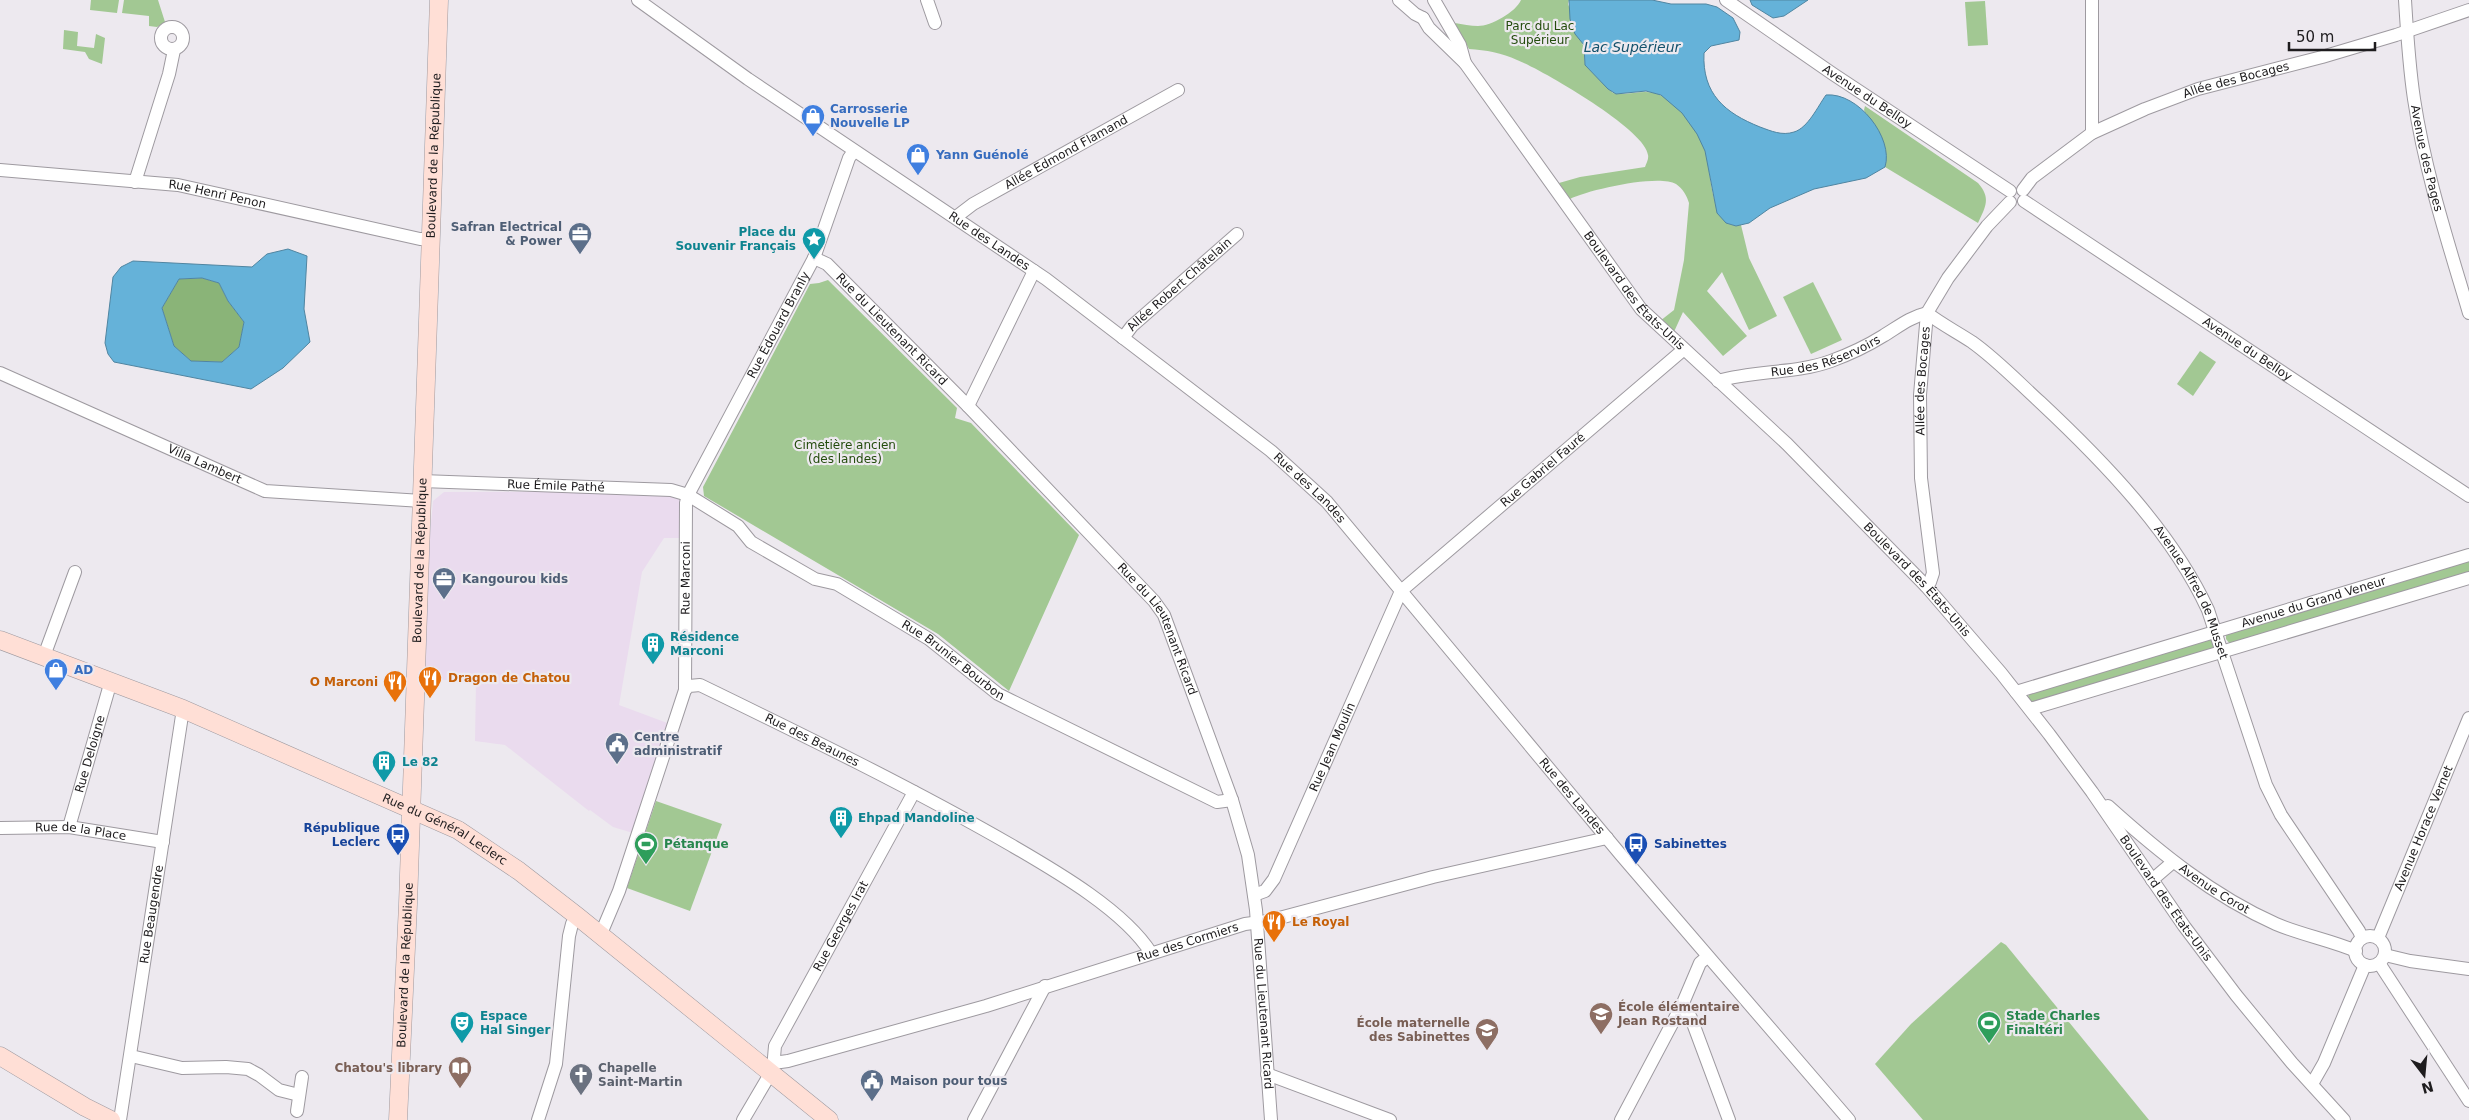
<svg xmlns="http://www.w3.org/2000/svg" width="2469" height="1120" font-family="'DejaVu Sans',sans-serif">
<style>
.commercial{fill:#eadbee}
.green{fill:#a2c893}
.forest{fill:#8ab478}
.water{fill:#65b2d9;stroke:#5085a1;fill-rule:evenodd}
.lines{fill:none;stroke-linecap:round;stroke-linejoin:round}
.street-casing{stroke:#9e9aa0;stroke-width:14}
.secondary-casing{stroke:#9e9aa0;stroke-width:19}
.street{stroke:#fff;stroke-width:12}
.secondary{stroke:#ffdfd6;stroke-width:18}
.labels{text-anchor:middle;stroke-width:4.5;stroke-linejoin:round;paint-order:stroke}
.park-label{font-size:12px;fill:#244c0d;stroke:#ede9ef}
.street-label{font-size:12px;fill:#1e1c1e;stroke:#ede9ef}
.shop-label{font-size:12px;font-weight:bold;fill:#366cbe;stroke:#ede9ef;text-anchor:start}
.service-label{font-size:12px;font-weight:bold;fill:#4e5e75;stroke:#ede9ef;text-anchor:start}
.culture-label{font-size:12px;font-weight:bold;fill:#0d838f;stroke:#ede9ef;text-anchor:start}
.food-label{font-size:12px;font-weight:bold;fill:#c56008;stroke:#ede9ef;text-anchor:start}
.transit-label{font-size:12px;font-weight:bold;fill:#164399;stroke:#ede9ef;text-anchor:end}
.leisure-label{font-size:12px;font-weight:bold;fill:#27864d;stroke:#ede9ef;text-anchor:start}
.education-label{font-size:12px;font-weight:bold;fill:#785e54;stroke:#ede9ef;text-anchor:end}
.worship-label{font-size:12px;font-weight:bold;fill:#5b616d;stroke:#ede9ef;text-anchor:start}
.water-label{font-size:14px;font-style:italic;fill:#13516c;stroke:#ede9ef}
</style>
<rect width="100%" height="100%" fill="#ede9ef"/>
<polygon class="commercial" points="671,491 685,497 682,538 664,538 642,572 619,705 670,724 633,833 613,827 590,810 589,811 505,745 475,741 476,682 417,678 433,501 444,492"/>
<g class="green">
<polygon points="91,0 119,0 117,13 90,10"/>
<polygon points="124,0 158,0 165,22 157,27 149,26 149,16 122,13"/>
<path d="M1521 0H1569L1568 4 1584 48 1585 65 1613 93C1629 97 1645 87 1662 96 1679 104 1697 129 1704 146 1712 167 1709 231 1741 225L1749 258 1777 316 1749 330 1722 272 1707 291 1747 336 1723 356 1683 312 1673 334 1660 321 1674 310 1684 260 1689 203C1687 196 1683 189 1676 184 1658 174 1588 190 1570 199L1559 183 1580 177 1645 167C1646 164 1649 159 1648 155 1646 130 1542 70 1517 60 1502 53 1486 50 1469 49L1455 23C1462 24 1471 26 1478 26 1491 26 1516 12 1521 0Z"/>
<polygon points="1985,1 1988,45 1968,46 1965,2"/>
<polygon points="64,30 78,32 77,46 94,48 96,34 105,38 102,64 89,59 85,52 63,49"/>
<path d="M1865 106 1978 183C1991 198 1986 206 1978 223L1885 167 1886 164 1864 110Z"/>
<polygon points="828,280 957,408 955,418 971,423 1079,535 1009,691 938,634 704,496 703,487 810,284 819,283"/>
<polygon points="1813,282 1842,340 1811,354 1783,297"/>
<polygon points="2200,351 2216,362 2193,396 2177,384"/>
<polygon points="2469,558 2469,574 2230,644 2226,639 2226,633"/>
<polygon points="2211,639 2214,649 2033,703 2028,698 2029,693"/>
<polygon points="656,801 722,824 690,911 627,888"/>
<polygon points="2001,942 2006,945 2149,1120 1923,1120 1875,1064 1911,1024"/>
</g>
<polygon class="forest" points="202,278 219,283 228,301 244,322 239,347 222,362 191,361 174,346 162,308 179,279"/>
<g class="water">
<path d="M1569 0H1652L1671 4H1706L1717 7 1733 18 1740 32 1739 40 1711 46 1704 53C1702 94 1725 113 1760 127 1771 131 1782 136 1794 132 1808 128 1818 106 1826 95 1858 92 1894 138 1885 167L1866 178 1814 189 1770 208 1749 223 1736 226 1726 223 1717 213 1705 151 1697 134 1682 113 1661 95 1646 91 1616 94 1608 89 1585 65 1584 45 1575 34 1570 19Z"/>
<polygon points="1750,0 1808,0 1784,16 1773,18 1752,5"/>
<path d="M288 249 307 256 304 309 310 342 283 368 251 389 114 362 108 354 105 343 113 277 121 267 133 261 252 267 267 254ZM202 278 219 283 228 301 244 322 239 347 222 362 191 361 174 346 162 308 179 279Z"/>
</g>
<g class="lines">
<g class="street-casing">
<g id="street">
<path id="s1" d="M638 0 748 79 1046 279 1271 451 1327 502 1621 855 1849 1120"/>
<polyline points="927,0 935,23"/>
<polyline points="1399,0 1415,14 1423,18"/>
<polyline points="1434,0 1460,45 1465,63"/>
<path id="s2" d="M1726 0 1833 74 2010 191"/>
<polyline points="2092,0 2092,133"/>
<path id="s3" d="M2405 0C2407 33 2409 66 2414 99 2425 172 2448 242 2469 313"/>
<path id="s4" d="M1423 18 1429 28 1465 63 1641 309 1787 444 1926 586 2001 673 2049 734 2092 792 2184 926 2236 995 2292 1063 2344 1120"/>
<circle cx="172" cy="38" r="11"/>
<path id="s5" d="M0 170 178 185 420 239H432"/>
<polyline points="135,182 169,74 174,50"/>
<path id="s6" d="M2023 190 2032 178 2092 133 2145 109 2198 89 2322 57 2396 35 2469 10"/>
<path id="s7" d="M2024 201 2469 496"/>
<path id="s8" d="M956 217 973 204 1178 90"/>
<path id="s9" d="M814 258 827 264 968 406 1154 601 1164 615 1232 800 1248 855 1256 910 1271 1120"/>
<path id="s10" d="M1927 313C1941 324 1957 332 1972 342 1996 359 2018 382 2040 402 2103 461 2172 532 2208 610L2266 785 2281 815 2359 931 2362 938"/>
<path id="s11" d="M1123 338 1132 326 1237 234"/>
<path id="s12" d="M0 373 265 491 422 501"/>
<path id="s13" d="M1718 381C1755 370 1795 374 1831 361 1850 354 1867 346 1883 336 1898 327 1910 317 1927 313"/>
<polyline points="968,406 1034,271"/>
<path id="s14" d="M422 481 671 490 688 495 738 526 751 542 815 579 837 584 929 639 998 694 1010 700 1217 802 1232 800"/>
<path id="s15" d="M1926 586 1930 582 1933 573 1921 478 1920 395 1927 313 1948 278 1987 226 2010 202"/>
<polyline points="44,656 75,572"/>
<path id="s16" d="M685 690 686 503 688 495 814 258 849 158 854 151"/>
<path id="s17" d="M2016 692 2469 555"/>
<polyline points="2030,709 2469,578"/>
<path id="s18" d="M2108 806C2159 852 2213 896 2276 924 2302 935 2330 940 2356 951"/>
<path id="s19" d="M69 827 111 681"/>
<path id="s20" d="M0 828 69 827 163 842"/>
<polyline points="2152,880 2173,862"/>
<path id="s21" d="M1254 895 1265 891 1274 879 1401 591 1683 350"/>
<path id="s22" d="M600 936 619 891 685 690 689 686 700 685C805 736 910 787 1011 845 1054 870 1124 910 1151 953"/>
<circle cx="2370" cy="951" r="15"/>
<path id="s23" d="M2378 938 2469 718"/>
<polyline points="2385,955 2410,961 2469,969"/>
<polyline points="2379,963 2469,1101"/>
<polyline points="1683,1003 1691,1018 1729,1120"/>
<polyline points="131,1056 182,1068 226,1067 248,1069 259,1075 279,1090 299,1095"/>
<path id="s24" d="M773 1063 788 1061 986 1006 1245 924 1268 921 1433 877 1607 838"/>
<polyline points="1267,1074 1390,1120"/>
<polyline points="2312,1084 2324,1063 2365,965"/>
<polyline points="297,1111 302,1077"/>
<path id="s25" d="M120 1120 183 709"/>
<polyline points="538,1120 556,1064 569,936 572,924 577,916"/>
<path id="s26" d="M743 1120 773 1069 775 1046 914 792"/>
<polyline points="974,1120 1045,986"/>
<polyline points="1621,1120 1683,1003 1700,963 1707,957"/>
</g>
</g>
<g class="secondary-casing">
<g id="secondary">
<path id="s27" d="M0 640 183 709 458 830 519 871 577 916 829 1120"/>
<polyline points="0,1056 85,1107 111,1120"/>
<path id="s28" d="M398 1120 408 904 439 0"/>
</g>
</g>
<use href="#street" class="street"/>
<use href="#secondary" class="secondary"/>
</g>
<defs>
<g id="shop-pin" transform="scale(1.25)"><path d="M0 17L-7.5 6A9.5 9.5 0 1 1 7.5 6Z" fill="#3f7fe0" stroke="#ede9ef"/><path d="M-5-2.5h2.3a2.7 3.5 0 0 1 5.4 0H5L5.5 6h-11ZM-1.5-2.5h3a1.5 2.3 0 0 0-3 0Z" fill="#fff"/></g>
<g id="office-pin" transform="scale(1.25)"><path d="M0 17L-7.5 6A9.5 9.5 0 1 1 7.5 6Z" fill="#5c6f8a" stroke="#ede9ef"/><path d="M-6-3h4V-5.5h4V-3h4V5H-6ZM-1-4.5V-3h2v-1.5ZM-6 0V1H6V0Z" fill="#fff"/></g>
<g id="sight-pin" transform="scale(1.25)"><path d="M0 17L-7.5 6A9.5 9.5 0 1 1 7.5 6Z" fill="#0f9aa8" stroke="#ede9ef"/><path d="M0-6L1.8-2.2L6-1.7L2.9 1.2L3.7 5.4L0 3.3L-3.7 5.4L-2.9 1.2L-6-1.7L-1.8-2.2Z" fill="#fff"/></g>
<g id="building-pin" transform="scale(1.25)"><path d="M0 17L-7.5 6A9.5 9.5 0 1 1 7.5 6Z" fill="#0f9aa8" stroke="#ede9ef"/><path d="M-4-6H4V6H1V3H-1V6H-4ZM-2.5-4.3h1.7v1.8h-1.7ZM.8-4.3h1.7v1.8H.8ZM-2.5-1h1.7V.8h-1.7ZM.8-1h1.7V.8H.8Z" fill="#fff"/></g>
<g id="restaurant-pin" transform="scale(1.25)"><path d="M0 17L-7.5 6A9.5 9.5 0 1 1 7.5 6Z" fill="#e8710a" stroke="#ede9ef"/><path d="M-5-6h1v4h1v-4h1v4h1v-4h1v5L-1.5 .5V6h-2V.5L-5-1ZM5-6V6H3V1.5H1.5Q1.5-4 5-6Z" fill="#fff"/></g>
<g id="civic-pin" transform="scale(1.25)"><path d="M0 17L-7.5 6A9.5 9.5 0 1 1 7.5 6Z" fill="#5c6f8a" stroke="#ede9ef"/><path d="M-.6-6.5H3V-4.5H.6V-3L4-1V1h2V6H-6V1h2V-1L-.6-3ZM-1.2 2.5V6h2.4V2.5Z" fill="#fff"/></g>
<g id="bus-pin" transform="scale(1.25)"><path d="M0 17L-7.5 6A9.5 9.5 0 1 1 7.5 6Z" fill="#1a4fb4" stroke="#ede9ef"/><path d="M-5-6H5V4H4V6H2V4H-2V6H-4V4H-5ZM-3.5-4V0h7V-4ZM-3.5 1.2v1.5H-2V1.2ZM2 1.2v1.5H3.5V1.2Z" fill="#fff"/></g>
<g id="stadium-pin" transform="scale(1.25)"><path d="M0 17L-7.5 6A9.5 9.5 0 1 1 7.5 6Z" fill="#2e9e5b" stroke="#ede9ef"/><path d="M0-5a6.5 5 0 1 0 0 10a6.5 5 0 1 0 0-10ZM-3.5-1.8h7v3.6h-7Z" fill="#fff"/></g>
<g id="school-pin" transform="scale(1.25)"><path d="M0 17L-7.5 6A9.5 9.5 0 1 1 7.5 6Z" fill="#8d6e63" stroke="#ede9ef"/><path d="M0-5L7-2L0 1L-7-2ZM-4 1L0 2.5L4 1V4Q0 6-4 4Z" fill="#fff"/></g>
<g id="theatre-pin" transform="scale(1.25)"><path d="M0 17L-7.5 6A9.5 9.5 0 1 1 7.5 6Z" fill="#0f9aa8" stroke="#ede9ef"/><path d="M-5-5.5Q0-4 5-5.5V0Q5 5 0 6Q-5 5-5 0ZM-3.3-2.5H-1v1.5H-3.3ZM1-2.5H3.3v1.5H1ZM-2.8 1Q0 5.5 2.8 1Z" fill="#fff"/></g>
<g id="library-pin" transform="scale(1.25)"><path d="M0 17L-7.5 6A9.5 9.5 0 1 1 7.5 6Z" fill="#8d6e63" stroke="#ede9ef"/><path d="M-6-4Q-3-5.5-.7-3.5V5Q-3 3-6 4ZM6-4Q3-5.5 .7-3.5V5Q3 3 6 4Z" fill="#fff"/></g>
<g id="church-pin" transform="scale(1.25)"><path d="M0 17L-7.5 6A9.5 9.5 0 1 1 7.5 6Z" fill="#6b7280" stroke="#ede9ef"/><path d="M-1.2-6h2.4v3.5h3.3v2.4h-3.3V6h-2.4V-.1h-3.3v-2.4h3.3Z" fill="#fff"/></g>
</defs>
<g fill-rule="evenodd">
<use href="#shop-pin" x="813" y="116"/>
<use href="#shop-pin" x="918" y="155"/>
<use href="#office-pin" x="580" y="234"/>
<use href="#sight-pin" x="814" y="239"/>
<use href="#office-pin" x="444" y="579"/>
<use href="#building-pin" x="653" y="644"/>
<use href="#shop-pin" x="56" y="670"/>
<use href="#restaurant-pin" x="430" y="678"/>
<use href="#restaurant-pin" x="395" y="682"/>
<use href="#civic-pin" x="617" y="744"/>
<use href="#building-pin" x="384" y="762"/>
<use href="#building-pin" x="841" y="818"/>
<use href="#bus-pin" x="398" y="835"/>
<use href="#stadium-pin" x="646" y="844"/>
<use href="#bus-pin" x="1636" y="844"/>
<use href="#restaurant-pin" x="1274" y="922"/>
<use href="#school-pin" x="1601" y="1014"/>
<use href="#theatre-pin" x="462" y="1023"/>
<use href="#stadium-pin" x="1989" y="1023"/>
<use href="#school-pin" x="1487" y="1030"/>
<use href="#library-pin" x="460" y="1068"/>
<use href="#church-pin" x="581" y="1075"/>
<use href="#civic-pin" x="872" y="1081"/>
</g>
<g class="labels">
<g class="park-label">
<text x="1540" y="30">Parc du Lac<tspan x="1540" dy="14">Supérieur</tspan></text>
<text x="845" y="449">Cimetière ancien<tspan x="845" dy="14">(des landes)</tspan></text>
</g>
<g class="street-label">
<text dy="4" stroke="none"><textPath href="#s6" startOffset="244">Allée des Bocages</textPath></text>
<text dy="4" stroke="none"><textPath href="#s2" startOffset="171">Avenue du Belloy</textPath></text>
<text dy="4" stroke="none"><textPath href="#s8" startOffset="128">Allée Edmond Flamand</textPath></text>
<text dy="4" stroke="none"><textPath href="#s28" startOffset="965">Boulevard de la République</textPath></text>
<text dy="4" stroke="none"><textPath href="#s3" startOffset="160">Avenue des Pages</textPath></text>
<text dy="4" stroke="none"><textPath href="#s5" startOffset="219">Rue Henri Penon</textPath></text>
<text dy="4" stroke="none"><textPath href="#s1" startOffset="426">Rue des Landes</textPath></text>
<text dy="4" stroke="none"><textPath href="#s11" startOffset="78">Allée Robert Châtelain</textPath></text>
<text dy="4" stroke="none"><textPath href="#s4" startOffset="346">Boulevard des États-Unis</textPath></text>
<text dy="4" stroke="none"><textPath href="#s16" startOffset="388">Rue Édouard Branly</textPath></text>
<text dy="4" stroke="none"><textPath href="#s9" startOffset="106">Rue du Lieutenant Ricard</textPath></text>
<text dy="4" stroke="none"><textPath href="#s7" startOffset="268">Avenue du Belloy</textPath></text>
<text dy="4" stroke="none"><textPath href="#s13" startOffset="111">Rue des Réservoirs</textPath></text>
<text dy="4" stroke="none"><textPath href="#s15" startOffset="208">Allée des Bocages</textPath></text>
<text dy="4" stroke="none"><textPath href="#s12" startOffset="224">Villa Lambert</textPath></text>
<text dy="4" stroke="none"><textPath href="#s21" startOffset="528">Rue Gabriel Fauré</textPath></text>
<text dy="4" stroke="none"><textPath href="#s14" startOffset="134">Rue Émile Pathé</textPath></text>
<text dy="4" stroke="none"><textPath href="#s1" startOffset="831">Rue des Landes</textPath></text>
<text dy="4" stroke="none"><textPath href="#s28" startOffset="560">Boulevard de la République</textPath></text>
<text dy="4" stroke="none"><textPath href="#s16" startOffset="112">Rue Marconi</textPath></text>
<text dy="4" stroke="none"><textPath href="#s4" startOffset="751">Boulevard des États-Unis</textPath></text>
<text dy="4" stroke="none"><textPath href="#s10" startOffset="390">Avenue Alfred de Musset</textPath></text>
<text dy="4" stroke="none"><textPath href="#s17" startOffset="311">Avenue du Grand Veneur</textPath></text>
<text dy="4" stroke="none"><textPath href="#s9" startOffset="510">Rue du Lieutenant Ricard</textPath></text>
<text dy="4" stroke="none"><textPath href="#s14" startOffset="582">Rue Brunier Bourbon</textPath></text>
<text dy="4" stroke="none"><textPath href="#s22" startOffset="402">Rue des Beaunes</textPath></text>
<text dy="4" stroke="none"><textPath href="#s21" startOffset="171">Rue Jean Moulin</textPath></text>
<text dy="4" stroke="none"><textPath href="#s19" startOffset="76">Rue Deloigne</textPath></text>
<text dy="4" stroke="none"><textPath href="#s1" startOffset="1236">Rue des Landes</textPath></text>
<text dy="4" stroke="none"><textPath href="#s23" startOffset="119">Avenue Horace Vernet</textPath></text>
<text dy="4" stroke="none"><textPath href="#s27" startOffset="484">Rue du Général Leclerc</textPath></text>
<text dy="4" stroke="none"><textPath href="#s20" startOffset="81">Rue de la Place</textPath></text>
<text dy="4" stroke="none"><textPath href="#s18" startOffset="135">Avenue Corot</textPath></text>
<text dy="4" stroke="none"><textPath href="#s4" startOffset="1156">Boulevard des États-Unis</textPath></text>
<text dy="4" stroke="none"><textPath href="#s25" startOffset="208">Rue Beaugendre</textPath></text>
<text dy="4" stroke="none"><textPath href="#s26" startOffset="219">Rue Georges Irat</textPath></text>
<text dy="4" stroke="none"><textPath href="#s24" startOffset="432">Rue des Cormiers</textPath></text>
<text dy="4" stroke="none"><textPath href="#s28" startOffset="155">Boulevard de la République</textPath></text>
<text dy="4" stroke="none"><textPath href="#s9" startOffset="915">Rue du Lieutenant Ricard</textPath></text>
</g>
<g class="shop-label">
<text x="830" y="113">Carrosserie<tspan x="830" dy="14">Nouvelle LP</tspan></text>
<text x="936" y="159">Yann Guénolé</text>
<text x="74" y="674">AD</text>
</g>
<g class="service-label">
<text x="562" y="231" text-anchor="end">Safran Electrical<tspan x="562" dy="14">&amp; Power</tspan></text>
<text x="462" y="583">Kangourou kids</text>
<text x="634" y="741">Centre<tspan x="634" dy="14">administratif</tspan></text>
<text x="890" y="1085">Maison pour tous</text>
</g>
<g class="culture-label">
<text x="796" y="236" text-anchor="end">Place du<tspan x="796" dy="14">Souvenir Français</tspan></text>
<text x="670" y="641">Résidence<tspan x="670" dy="14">Marconi</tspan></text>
<text x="402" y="766">Le 82</text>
<text x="858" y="822">Ehpad Mandoline</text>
<text x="480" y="1020">Espace<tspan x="480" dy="14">Hal Singer</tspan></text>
</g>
<g class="food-label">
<text x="448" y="682">Dragon de Chatou</text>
<text x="378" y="686" text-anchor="end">O Marconi</text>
<text x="1292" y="926">Le Royal</text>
</g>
<g class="transit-label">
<text x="380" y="832">République<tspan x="380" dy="14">Leclerc</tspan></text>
<text x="1654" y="848" text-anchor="start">Sabinettes</text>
</g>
<g class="leisure-label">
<text x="664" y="848">Pétanque</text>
<text x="2006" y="1020">Stade Charles<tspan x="2006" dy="14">Finaltéri</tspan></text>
</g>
<g class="education-label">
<text x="1618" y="1011" text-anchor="start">École élémentaire<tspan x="1618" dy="14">Jean Rostand</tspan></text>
<text x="1470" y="1027">École maternelle<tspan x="1470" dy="14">des Sabinettes</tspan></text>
<text x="442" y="1072">Chatou's library</text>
</g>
<g class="worship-label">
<text x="598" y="1072">Chapelle<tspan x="598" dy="14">Saint-Martin</tspan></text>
</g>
<g class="water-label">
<text x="1632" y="52">Lac Supérieur</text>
</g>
</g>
<g transform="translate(2424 1075) rotate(164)" stroke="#ede9ef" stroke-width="4" paint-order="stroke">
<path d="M0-4L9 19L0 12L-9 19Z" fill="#1e1c1e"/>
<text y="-8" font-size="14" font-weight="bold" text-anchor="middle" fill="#1e1c1e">N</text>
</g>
<path d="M2289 42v8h86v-8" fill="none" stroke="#1e1c1e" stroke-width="2.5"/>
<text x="2296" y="42" font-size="15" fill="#1e1c1e" stroke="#ede9ef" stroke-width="4" paint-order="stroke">50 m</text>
</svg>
